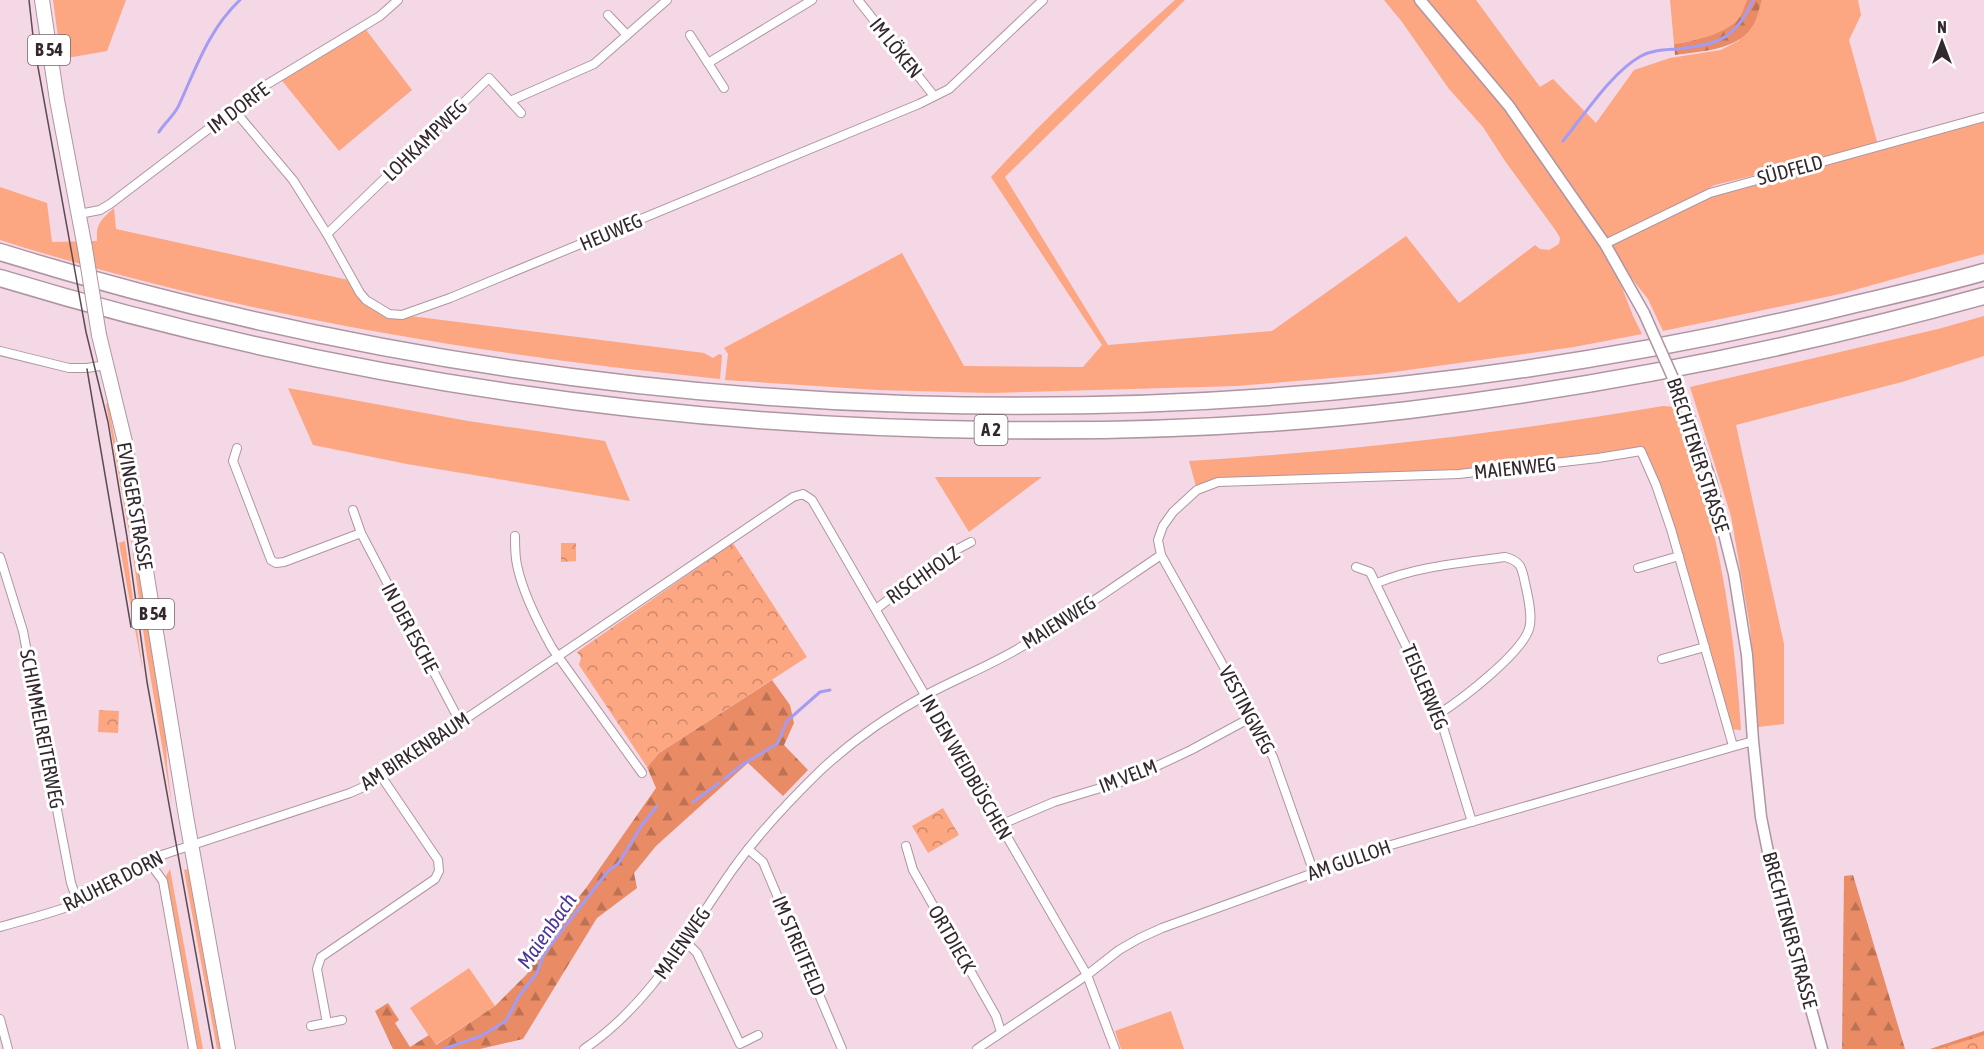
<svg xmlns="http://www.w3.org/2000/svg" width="1984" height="1049" font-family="'Asap Condensed',sans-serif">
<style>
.green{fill:#fca682}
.forest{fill:url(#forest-firs)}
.park{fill:url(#park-crowns)}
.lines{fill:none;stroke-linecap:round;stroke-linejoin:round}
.stream{stroke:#a49bf3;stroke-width:3}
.minor-casing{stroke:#af95a2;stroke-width:10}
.tertiary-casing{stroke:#af95a2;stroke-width:13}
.primary-casing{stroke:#af95a2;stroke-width:16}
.motorway-casing{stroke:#af95a2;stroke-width:19}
.minor{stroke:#fff;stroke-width:8}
.tertiary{stroke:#fff;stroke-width:10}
.primary{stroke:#fff;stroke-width:14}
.motorway{stroke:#fff;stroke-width:16}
.tram{stroke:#5b4c54;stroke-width:1.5}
.tertiary-bridge-casing{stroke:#af95a2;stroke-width:13;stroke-linecap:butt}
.primary-bridge-casing{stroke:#af95a2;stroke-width:16;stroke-linecap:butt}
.tertiary-bridge{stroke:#fff;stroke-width:10}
.primary-bridge{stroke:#fff;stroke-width:14}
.labels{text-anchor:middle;stroke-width:6;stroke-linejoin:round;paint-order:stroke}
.shield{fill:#fff;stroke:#70686d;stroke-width:1.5}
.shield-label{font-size:18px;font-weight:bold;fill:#33282e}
.street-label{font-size:20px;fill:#33282e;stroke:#fff}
.water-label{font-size:21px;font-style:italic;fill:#4b3599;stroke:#fff}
</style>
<defs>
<pattern id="forest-firs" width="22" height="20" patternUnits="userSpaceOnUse" patternTransform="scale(1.5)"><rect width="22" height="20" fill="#e98b65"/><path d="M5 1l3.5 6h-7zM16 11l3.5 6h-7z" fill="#bd7254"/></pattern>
<pattern id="park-crowns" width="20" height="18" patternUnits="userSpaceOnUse" patternTransform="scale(1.5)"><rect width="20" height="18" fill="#fca682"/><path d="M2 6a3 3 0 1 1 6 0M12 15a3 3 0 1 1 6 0" fill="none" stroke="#cd876b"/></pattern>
</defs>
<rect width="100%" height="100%" fill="#f4d8e6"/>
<g class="green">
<polygon points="53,0 126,0 107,51 61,59"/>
<path d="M1175 0H1185L1005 177 1108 345 1272 331 1406 236 1459 303 1535 245 1540 249 1549 250 1559 244 1560 238 1556 231 1505 161 1483 127 1449 89 1402 22 1384 0H1476L1540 87 1553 79 1596 123 1634 70 1670 58 1721 50 1738 41 1752 27 1762 0H1858L1861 15 1849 40 1878 145 1715 185 1616 238 1710 196 1984 121V254L1840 294 1663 331 1648 299 1606 246 1633 316 1642 334 1574 347 1379 374 1237 386 991 393 878 390 725 380 728 354 724 348 902 253 964 366 1083 367 1102 345 991 177C1049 114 1111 57 1175 0Z"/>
<path d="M1670 0H1747C1744 5 1743 13 1739 18 1728 33 1691 42 1674 44Z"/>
<polygon points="363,26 412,90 339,151 279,77"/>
<path d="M0 187 47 203 52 242 97 241C96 223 101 220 114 208L116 229 353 281 366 300 402 315 704 353 713 358 719 354 722 355 720 379C476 354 234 314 0 240Z"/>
<polygon points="1984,316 1984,356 1902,382 1736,425 1784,644 1784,724 1758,727 1750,627 1731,516 1690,387 1938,329"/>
<polygon points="288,388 468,421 605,441 630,501 407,464 313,445"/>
<polygon points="108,403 132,532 129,532 106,404"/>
<path d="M1663 406 1675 407C1716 511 1734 619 1741 730L1728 729 1671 529 1641 451 1459 474 1234 481 1197 490 1189 461C1349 451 1505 433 1663 406Z"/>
<polygon points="935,477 1042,477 969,532"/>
<polygon points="131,540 134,540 166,737 167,765 172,806 145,644"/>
<polygon points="125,541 143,672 119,543"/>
<polygon points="170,869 203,1049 198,1049 166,876"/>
<polygon points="188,869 220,1049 217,1049 184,870"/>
<polygon points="469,968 495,1006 435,1045 410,1008"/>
<polygon points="1171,1011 1184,1049 1121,1049 1115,1031"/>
</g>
<g class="forest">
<path d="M1747 0H1762C1759 8 1757 20 1752 27 1736 51 1700 51 1675 55L1674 44C1691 42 1728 33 1739 18 1743 13 1744 5 1747 0Z"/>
<polygon points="772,680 790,705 794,723 784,745 808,770 783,796 748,763 656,846 634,873 637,888 597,918 523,1039 480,1049 393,1049 375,1011 388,1003 399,1020 395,1023 410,1047 429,1035 436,1045 495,1006 527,974 546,938 586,888 656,788 647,767 659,753"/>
<polygon points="1853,875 1905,1049 1842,1049 1844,876"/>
<polygon points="1984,1031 1984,1049 1930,1049"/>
</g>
<g class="park">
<polygon points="561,543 576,543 576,561 561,562"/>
<polygon points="733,543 807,657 659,753 647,767 579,665 581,657 577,652"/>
<polygon points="99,710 119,711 118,733 98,732"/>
<polygon points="943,808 959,835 928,853 912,826"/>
<polygon points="1984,1035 1984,1049 1939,1049"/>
</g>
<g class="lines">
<g class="stream">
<path d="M159 132C165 122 174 116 179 105 196 68 209 29 240 0"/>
<path d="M1563 141C1584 115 1612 72 1641 56 1652 50 1664 50 1677 49 1717 45 1736 39 1753 0"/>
<polyline points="724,779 743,764 777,744 787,721 820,692 830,690"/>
<polyline points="693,802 719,783"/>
<polyline points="444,1049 481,1036 506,1021 519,996 537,973 543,956 552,943 609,870 618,864 642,825 657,806"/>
</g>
<g class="minor-casing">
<g id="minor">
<polyline points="858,0 934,96"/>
<polyline points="608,15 627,35"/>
<polyline points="690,35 724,88"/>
<polyline points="708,63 812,0"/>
<polyline points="510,101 594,64 667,0"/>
<polyline points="234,110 293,180 327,234 360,293 366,300 389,314 402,315 450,298 919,104 949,89 1043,0"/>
<polyline points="79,214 100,210 110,204 266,85 380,16 398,0"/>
<polyline points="327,234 489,78 521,113"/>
<polyline points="1605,244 1710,193 1984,117"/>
<polyline points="0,351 69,368 87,368 106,365"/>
<polyline points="237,448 233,461 271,560 276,563 284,562 361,533"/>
<polyline points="353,510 361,533 460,722"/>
<path d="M515 536C515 546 515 556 517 565 523 594 538 623 552 648L642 773"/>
<polyline points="1161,555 1252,717 1273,757 1314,873"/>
<polyline points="0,557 23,631 71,883 78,903"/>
<polyline points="1356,567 1370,572 1439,714 1472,822"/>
<polyline points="1638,568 1679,556"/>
<path d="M1377 583C1418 566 1461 563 1505 557 1521 561 1522 568 1525 583 1528 596 1533 617 1529 629 1521 654 1462 699 1439 714"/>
<polyline points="876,609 952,552 971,542"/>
<polyline points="1662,659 1705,647"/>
<polyline points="1000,825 1054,802 1127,780 1191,750 1252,717"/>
<polyline points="906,846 913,870 996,1016 1001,1032"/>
<polyline points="748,849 763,862 842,1049"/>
<polyline points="149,862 163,881 193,1049"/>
<path d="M0 927C26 919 55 913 80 902 110 888 135 866 165 854L350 793 368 785 793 497 803 494 812 500 826 524 1087 975 1115 1049"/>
<polyline points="685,941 697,953 740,1044 758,1035"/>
<polyline points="0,1019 8,1049"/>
<polyline points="327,1023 317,969 321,957 435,879 439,871 438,860 381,776"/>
<polyline points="311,1026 342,1020"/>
<path d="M584 1049C651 1004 688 933 733 869 759 833 789 801 821 770 852 741 889 715 928 694 958 678 991 665 1021 647 1069 619 1115 586 1161 555L1158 540 1163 526 1173 512 1197 490 1218 482 1459 474 1598 458 1641 451 1656 485 1671 529 1733 746"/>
<polyline points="977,1049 1087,975 1119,950 1140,938 1162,928 1391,845 1753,741"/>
</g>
</g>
<g class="tertiary-casing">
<g id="tertiary">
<polyline points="1420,0 1509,106 1605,244 1644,313"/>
<polyline points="1685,405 1711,481 1734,574 1747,655 1753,741 1761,817 1769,857 1822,1049"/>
</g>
</g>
<g class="primary-casing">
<g id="primary">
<polyline points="42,0 57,100 85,248"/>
<polyline points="99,335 125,442 186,816 228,1049"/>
</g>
</g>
<g class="motorway-casing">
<g id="motorway">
<path d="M0 252C594 436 1223 454 1827 311 1879 298 1932 287 1984 272"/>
<path d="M0 278C323 376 658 427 996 430 1133 432 1272 426 1409 410 1604 386 1795 348 1984 296"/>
</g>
</g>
<use href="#minor" class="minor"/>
<use href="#tertiary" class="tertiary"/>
<use href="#primary" class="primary"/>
<use href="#motorway" class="motorway"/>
<g class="tram">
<polyline points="29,0 34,45 86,332 108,422 127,537 147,682 213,1049"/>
<polyline points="87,369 131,627"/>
</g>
<g class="tertiary-bridge-casing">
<polyline id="tertiary-bridge" points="1644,313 1685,405"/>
</g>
<g class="primary-bridge-casing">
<polyline id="primary-bridge" points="85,248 99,335"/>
</g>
<use href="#tertiary-bridge" class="tertiary-bridge"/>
<use href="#primary-bridge" class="primary-bridge"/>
</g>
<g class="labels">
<g class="shield">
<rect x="28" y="35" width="42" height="30" rx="4.5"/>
<rect x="974.5" y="415" width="33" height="30" rx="4.5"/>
<rect x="132" y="599" width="42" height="30" rx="4.5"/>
</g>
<g class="shield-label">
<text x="49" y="56">B 54</text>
<text x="991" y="436">A 2</text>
<text x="153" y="620">B 54</text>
</g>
<g class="street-label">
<text transform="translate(896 48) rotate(51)" y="7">IM LÖKEN</text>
<text transform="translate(238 108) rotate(-37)" y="7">IM DORFE</text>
<text transform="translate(425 140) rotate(-44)" y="7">LOHKAMPWEG</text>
<text transform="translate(1790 170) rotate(-15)" y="7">SÜDFELD</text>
<text transform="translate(611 232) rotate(-23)" y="7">HEUWEG</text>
<text transform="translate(1698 455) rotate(72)" y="7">BRECHTENER STRASSE</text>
<text transform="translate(1515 468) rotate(-6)" y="7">MAIENWEG</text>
<text transform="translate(135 506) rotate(80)" y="7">EVINGER STRASSE</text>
<text transform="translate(923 575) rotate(-35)" y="7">RISCHHOLZ</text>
<text transform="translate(1059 622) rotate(-32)" y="7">MAIENWEG</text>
<text transform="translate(410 628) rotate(62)" y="7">IN DER ESCHE</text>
<text transform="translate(1425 687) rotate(67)" y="7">TEISLERWEG</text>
<text transform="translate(1247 710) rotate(62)" y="7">VESTINGWEG</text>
<text transform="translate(42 729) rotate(79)" y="7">SCHIMMELREITERWEG</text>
<text transform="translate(415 751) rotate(-33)" y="7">AM BIRKENBAUM</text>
<text transform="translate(966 767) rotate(60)" y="7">IN DEN WEIDBÜSCHEN</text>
<text transform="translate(1128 776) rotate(-21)" y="7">IM VELM</text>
<text transform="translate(1349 860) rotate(-19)" y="7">AM GULLOH</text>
<text transform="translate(113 881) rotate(-27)" y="7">RAUHER DORN</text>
<text transform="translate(1790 930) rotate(75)" y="7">BRECHTENER STRASSE</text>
<text transform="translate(952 939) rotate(60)" y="7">ORTDIECK</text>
<text transform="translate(682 943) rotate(-55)" y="7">MAIENWEG</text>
<text transform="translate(799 946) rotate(67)" y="7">IM STREITFELD</text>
</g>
<g class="water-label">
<text transform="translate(547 931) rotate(-55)" y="7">Maienbach</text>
</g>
</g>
<g transform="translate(1942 42)" stroke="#ffffff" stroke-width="4.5" paint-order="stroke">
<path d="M0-4.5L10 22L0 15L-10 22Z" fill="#33282e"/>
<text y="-9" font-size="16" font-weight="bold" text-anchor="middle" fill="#33282e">N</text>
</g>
</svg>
